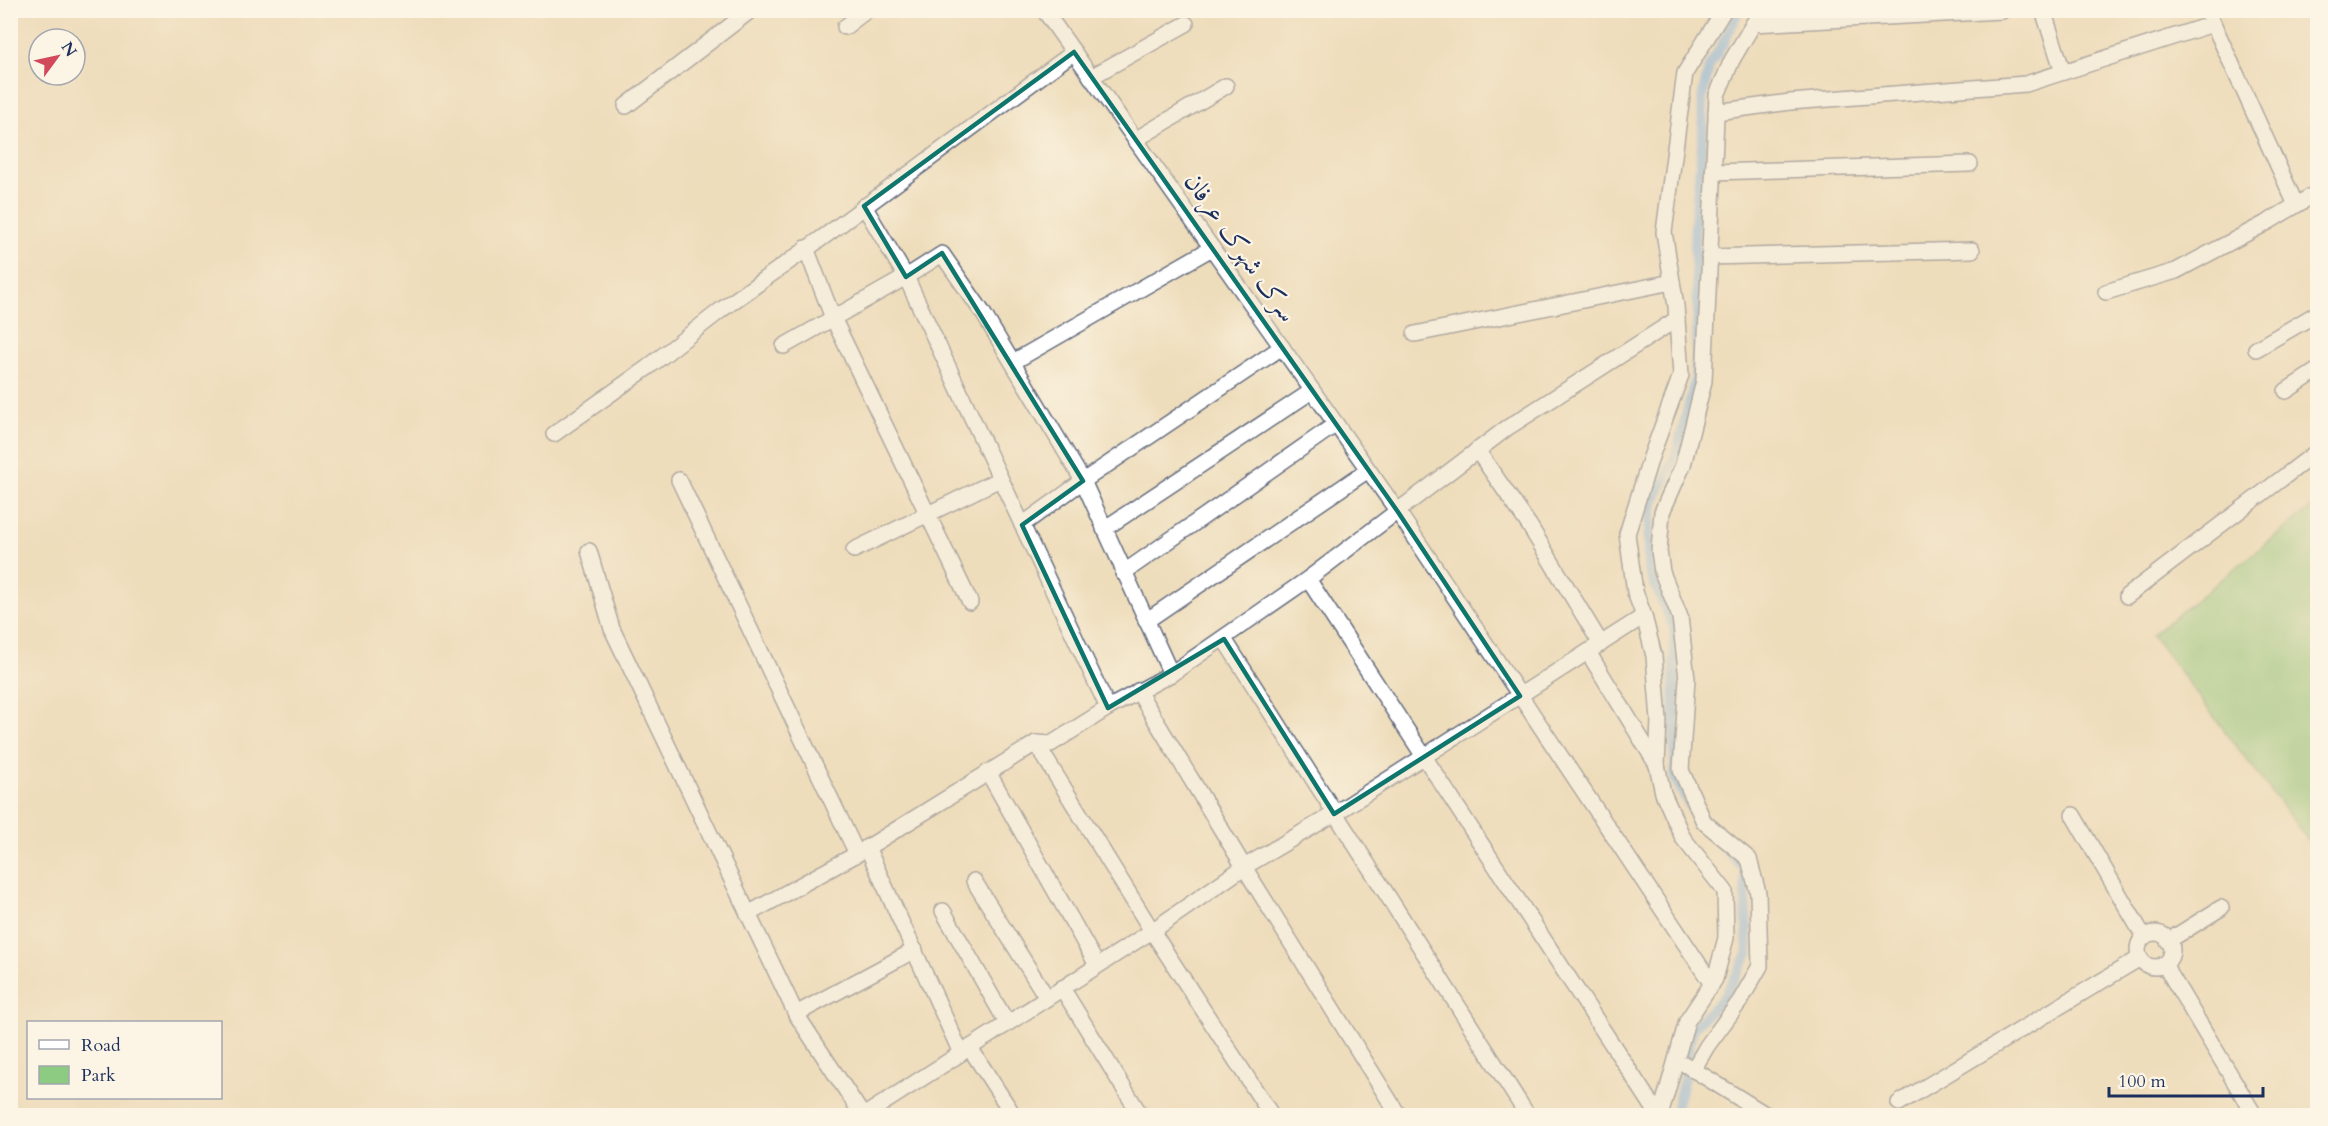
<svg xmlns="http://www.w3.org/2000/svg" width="2328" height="1126" font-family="Cardo,Amiri,serif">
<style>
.green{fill:#8dcb82;stroke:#547d70;stroke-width:1.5}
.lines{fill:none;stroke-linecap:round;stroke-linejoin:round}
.canal{stroke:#79b0e8;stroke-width:10}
.minor-casing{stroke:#656c7f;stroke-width:18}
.minor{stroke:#fff;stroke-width:15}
.marked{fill:none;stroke:#0f766e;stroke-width:4.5;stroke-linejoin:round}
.labels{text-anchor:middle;stroke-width:4.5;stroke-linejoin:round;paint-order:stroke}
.street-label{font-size:26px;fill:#1b2f5e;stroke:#fcf5e5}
</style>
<rect width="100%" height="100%" fill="#fcf5e5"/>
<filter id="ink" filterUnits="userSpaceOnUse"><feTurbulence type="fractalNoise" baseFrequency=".0167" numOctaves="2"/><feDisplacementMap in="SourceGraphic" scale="12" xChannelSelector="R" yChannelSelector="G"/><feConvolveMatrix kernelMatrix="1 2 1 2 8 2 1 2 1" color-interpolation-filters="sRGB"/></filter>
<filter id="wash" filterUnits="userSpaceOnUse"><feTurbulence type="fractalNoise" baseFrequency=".008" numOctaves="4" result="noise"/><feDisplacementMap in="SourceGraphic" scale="24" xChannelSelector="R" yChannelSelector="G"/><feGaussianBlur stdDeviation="1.35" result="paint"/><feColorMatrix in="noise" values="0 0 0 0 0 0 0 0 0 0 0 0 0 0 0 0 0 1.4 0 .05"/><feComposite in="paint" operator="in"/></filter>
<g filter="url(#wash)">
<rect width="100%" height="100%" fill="#edb"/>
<polygon class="green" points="2317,503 2317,852 2152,635"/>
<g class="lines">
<g class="canal">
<polyline points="1691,809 1675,779 1674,628 1648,569 1648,537 1653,504 1676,455 1695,380 1698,312 1694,236 1703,131 1702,98 1709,67 1726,38 1739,10"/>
<polyline points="1674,1116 1685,1075 1689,1045 1694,1027 1724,997 1748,954 1744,868 1716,840"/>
</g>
</g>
</g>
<g filter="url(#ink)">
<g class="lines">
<g class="minor-casing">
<g id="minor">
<polyline points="1044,10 1398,512 1712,984"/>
<polyline points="2043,10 2063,72"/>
<polyline points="2207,10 2296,205"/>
<polyline points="1753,24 2002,11"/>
<polyline points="845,27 867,10"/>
<polyline points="1091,77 1186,24"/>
<polyline points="626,106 751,10"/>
<polyline points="1716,112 1790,102 2026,84 2213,24"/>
<polyline points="1135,140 1226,86"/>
<polyline points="1713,172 1970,164"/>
<polyline points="864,206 906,277 1108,708"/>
<polyline points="806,248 833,318 970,602"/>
<polyline points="1709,257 1972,250"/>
<polyline points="2106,292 2176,271 2268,222 2318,192"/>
<polyline points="1415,334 1672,282"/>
<polyline points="784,346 906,277 942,254 983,313 1083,481 1171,674"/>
<polyline points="2256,349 2318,313"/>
<polyline points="1013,362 1212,248"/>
<polyline points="2286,391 2318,370"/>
<polyline points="554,434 647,368 721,310 829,233 1074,52"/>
<polyline points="1477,450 1529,525 1601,644"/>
<polyline points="679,480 857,854"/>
<polyline points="1022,525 1083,481 1282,347"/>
<polyline points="1104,529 1312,391"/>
<polyline points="854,550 1000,479"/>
<polyline points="589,551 612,629 796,1014 863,1116"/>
<polyline points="1123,573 1336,424"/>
<polyline points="1308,579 1659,1116"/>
<polyline points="2127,596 2318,451"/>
<polyline points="1146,621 1368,470"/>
<polyline points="1224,639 1528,1116"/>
<polyline points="1588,652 1657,765"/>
<polyline points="1138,691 1244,867 1399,1116"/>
<polyline points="1036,743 1152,931 1272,1116"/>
<polyline points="988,772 1097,965"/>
<polyline points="2073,815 2144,937"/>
<polyline points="867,847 961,1053"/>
<polyline points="974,881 1047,998"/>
<polyline points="943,911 1007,1023"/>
<polyline points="748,914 857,854 1036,743 1051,744 1108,708 1171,674 1308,579 1507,428 1677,319"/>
<circle cx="2155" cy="950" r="17"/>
<polyline points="2168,941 2221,908"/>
<polyline points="2164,964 2255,1116"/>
<polyline points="1062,988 1141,1116"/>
<polyline points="796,1014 915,950"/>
<polyline points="970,1048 1014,1116"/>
<polyline points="1686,1065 1768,1116"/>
<polyline points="1693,1070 1707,1046 1740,1001 1760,966 1758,893 1749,859 1704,822 1681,770 1687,679 1680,617 1662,572 1659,551 1662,512 1683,465 1704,381 1717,95 1732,60 1758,16 1758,10"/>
<polyline points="1899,1103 2140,958"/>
<polyline points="863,1116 1152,931 1244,867 1334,814 1644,616"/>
<polyline points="1660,1116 1687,1021 1715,979 1726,938 1725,891 1683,838 1663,793 1657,765 1659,720 1654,656 1644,616 1635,592 1627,534 1651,457 1681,375 1676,306 1664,232 1685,73 1724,10"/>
</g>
</g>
<use href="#minor" class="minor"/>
</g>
</g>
<path d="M0 0H2328V1126H0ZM1074 52 1398 512 1520 696 1334 814 1224 639 1108 708 1022 525 1083 481 942 253 906 277 864 206Z" fill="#edb" fill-opacity=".55" fill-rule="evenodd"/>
<path class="marked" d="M1074 52 1398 512 1520 696 1334 814 1224 639 1108 708 1022 525 1083 481 942 253 906 277 864 206Z"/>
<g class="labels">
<g class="street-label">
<text transform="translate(1241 247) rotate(55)" y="9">سرک شهرک عرفان</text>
</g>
</g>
<rect width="2328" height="1126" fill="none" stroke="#fcf5e5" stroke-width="36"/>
<rect x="27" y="1021" width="195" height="78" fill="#fcf5e5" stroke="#a2a6af" stroke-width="1.5"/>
<rect x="39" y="1040" width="30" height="9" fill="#ffffff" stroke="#a2a6af" stroke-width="1.5"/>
<text x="81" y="1051" font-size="18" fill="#1b2f5e">Road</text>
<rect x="39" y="1066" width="30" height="18" fill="#8dcb82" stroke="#a2a6af" stroke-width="1.5"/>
<text x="81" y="1081" font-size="18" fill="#1b2f5e">Park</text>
<g transform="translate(57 57) rotate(57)"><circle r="28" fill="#fcf5e5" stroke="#a2a6af" stroke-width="1.5"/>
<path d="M0-4.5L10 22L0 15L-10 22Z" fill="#d1495b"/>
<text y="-9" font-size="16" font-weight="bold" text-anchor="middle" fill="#1b2f5e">N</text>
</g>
<path d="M2109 1087v9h154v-9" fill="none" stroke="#1b2f5e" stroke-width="3"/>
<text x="2118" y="1087" font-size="18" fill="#1b2f5e" stroke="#fcf5e5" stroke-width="4.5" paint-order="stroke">100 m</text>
</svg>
